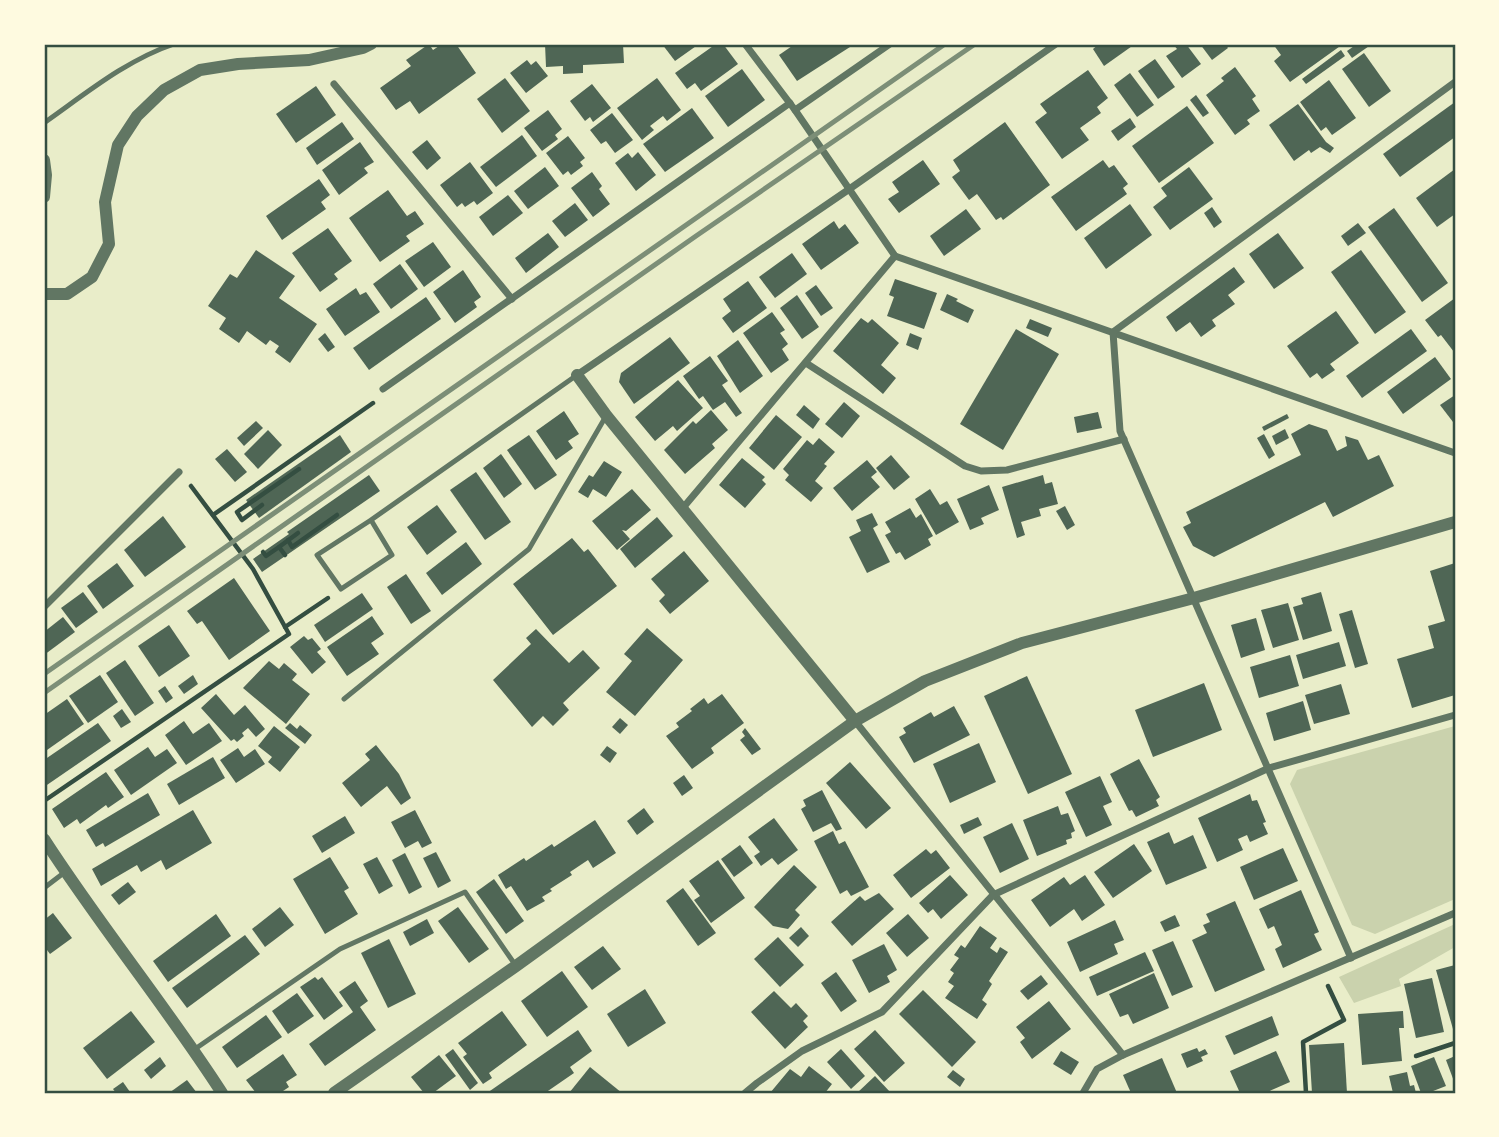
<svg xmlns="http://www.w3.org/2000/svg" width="1499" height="1137" font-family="Manrope,sans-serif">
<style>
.green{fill:#cad2ad}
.building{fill:#4f6655}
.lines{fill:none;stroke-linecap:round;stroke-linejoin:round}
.path{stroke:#344e41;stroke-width:4.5}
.service{stroke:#617663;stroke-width:5}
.minor{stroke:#617663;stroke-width:7}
.tertiary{stroke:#617663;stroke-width:12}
.rail{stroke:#7c8e77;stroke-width:5}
.neatline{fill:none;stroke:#344e41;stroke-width:2.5}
</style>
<rect width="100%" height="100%" fill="#e9edc9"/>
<g class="green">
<polygon points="1455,726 1455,899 1375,934 1352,925 1290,784 1297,770"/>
<polygon points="1455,924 1455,947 1399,979 1401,986 1354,1003 1339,977"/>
</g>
<g class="building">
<polygon points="429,44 433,50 442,44 456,44 476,73 419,114 410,101 396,110 380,88 411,66 406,60"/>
<polygon points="545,44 623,44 624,63 583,65 583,73 563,74 563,66 546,67"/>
<polygon points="662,44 699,44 675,61"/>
<polygon points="716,44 723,44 738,64 701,91 695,83 687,89 675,73"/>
<polygon points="795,44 848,44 850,47 797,81 779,55"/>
<polygon points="1099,44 1135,44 1104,66 1093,49"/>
<polygon points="1173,44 1186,44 1201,64 1182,78 1166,56 1177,49"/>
<polygon points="1200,44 1225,44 1228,48 1212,60"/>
<polygon points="1273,44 1343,44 1290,82 1274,61 1281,55"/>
<polygon points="1357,44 1372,44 1352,58 1347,51"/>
<polygon points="1341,50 1345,56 1306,84 1302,79"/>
<polygon points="1364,53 1391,91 1369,107 1342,69"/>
<polygon points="1155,59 1175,87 1158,99 1138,71"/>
<polygon points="527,60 531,65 536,61 548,76 526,93 510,73"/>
<polygon points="1235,67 1256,96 1252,99 1260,111 1247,120 1250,124 1235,135 1206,95 1224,81 1221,78"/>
<polygon points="742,69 765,100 728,127 705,96"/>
<polygon points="1088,70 1108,98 1097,107 1101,113 1080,128 1089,140 1062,159 1035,122 1047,113 1040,104"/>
<polygon points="1130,73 1154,105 1137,117 1114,85"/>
<polygon points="505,78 530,111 502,133 477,99"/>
<polygon points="657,78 681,110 667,121 663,116 650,126 654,130 642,140 617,108"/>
<polygon points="1329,80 1356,118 1332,135 1326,127 1321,131 1300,102"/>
<polygon points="592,84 611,108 593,122 590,117 585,121 570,101"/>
<polygon points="316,86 336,115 296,143 276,114"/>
<polygon points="1196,95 1209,113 1203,117 1190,100"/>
<polygon points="1455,102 1455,137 1400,177 1383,154"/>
<polygon points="1298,104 1326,142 1334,148 1330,153 1320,147 1311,153 1309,150 1294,161 1269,125"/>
<polygon points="1187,106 1214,143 1159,183 1132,146"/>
<polygon points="692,108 714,138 665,172 643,144"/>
<polygon points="548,110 562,129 555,135 558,139 542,151 524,128"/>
<polygon points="612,113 633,140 615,153 606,141 601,144 590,130"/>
<polygon points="1130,118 1136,127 1118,141 1111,131"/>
<polygon points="342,122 354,139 317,165 306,148"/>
<polygon points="1005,122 1050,185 1003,220 1001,217 996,220 977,194 969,200 952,177 960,171 953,160"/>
<polygon points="522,135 537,156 496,187 480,167"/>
<polygon points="568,136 585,158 580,162 583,166 571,175 568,171 563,175 546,153"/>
<polygon points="427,140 441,158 427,170 412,152"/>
<polygon points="360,142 374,162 364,168 368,173 339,195 322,170"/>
<polygon points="638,152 656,175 636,191 615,163 628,153 632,158"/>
<polygon points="923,160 940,184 899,213 888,199 899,192 892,182"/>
<polygon points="1103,160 1109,168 1114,165 1128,184 1123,188 1127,194 1076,231 1051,197"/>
<polygon points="470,162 493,193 477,205 474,201 465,207 462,203 457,207 440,185"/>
<polygon points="545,167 559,186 528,209 514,191"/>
<polygon points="1189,167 1213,199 1170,230 1153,207 1167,196 1161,188"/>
<polygon points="1455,169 1455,214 1437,227 1416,198"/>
<polygon points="592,172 602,186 599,189 610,204 593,217 571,188"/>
<polygon points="319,179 330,195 321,202 326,209 282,240 266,216"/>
<polygon points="388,190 407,216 415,211 424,224 406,236 410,241 380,262 349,218"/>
<polygon points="508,195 523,213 493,236 479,217"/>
<polygon points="575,203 588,220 565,237 552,221"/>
<polygon points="1130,204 1152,235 1106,269 1084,238"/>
<polygon points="1212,207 1222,222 1214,228 1204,213"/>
<polygon points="1394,208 1448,283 1422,302 1368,227"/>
<polygon points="966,209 981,229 944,256 930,236"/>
<polygon points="834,221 839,229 845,224 859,243 821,270 802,244"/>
<polygon points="1358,223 1366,233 1348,246 1341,236"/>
<polygon points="328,228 352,261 334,274 338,279 320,292 292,253"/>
<polygon points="548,233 559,247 526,273 515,258"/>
<polygon points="1278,233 1304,268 1274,289 1249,254"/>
<polygon points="433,242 451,267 424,287 405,261"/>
<polygon points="256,250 295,276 279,298 317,324 290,363 275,352 279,346 270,340 266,345 247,331 239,343 219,329 226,318 208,306 230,274 237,278"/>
<polygon points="1361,250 1406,312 1375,334 1331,272"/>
<polygon points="792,253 807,274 775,298 759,277"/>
<polygon points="400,264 418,289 391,309 373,284"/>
<polygon points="1234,267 1245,282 1228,295 1235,304 1212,320 1216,326 1201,337 1190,322 1176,332 1166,317"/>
<polygon points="463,270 481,297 474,302 477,307 455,323 433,292"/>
<polygon points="895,279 937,293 924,329 887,316 894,297 889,295"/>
<polygon points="748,281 767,308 733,333 722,318 731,311 723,299"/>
<polygon points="816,285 833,308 821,316 805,293"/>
<polygon points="356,288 360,295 366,292 380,312 345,336 326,309"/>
<polygon points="947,294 958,299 956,301 974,310 968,323 940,310"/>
<polygon points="797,295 819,327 802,339 780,308"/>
<polygon points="426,297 441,319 369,370 353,348"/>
<polygon points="1455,298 1455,350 1454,352 1441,335 1438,337 1425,320"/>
<polygon points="1336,311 1359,343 1330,364 1335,370 1322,379 1317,373 1310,378 1287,346"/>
<polygon points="772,312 785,330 780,333 788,344 782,349 789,360 771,373 743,333"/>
<polygon points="861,318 868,323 872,319 899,343 881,365 896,378 883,394 833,351"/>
<polygon points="1030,319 1052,328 1048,337 1026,328"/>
<polygon points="1016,329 1059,354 1003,450 960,424"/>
<polygon points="1411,329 1427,351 1362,398 1346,376"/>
<polygon points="325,333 335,347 328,352 318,339"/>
<polygon points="910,333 922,338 918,350 906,345"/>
<polygon points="670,337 690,363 634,404 619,382 621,373"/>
<polygon points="738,340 763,376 740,393 717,356"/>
<polygon points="710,356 728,381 722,385 742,413 736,417 725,402 713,410 703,396 699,399 683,376"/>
<polygon points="1435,357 1451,379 1403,414 1387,392"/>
<polygon points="678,380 703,408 677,431 673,426 655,441 635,417"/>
<polygon points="1455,395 1455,420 1453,422 1440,405"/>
<polygon points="844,402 860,416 842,438 825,424"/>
<polygon points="804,405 820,419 813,429 796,415"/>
<polygon points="711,410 728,430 712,444 715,448 685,474 664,450 693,421 696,424"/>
<polygon points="564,411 579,434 568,441 573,448 556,460 536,431"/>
<polygon points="1098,412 1102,428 1077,433 1074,417"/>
<polygon points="1287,414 1289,418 1264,431 1262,427"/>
<polygon points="776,415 802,437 774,470 749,448"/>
<polygon points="256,421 263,428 244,446 237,438"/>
<polygon points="1309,424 1327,430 1337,451 1347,446 1345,436 1358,440 1368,460 1379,455 1394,486 1333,517 1325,502 1214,557 1193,546 1183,527 1191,523 1186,512 1301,455 1291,434"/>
<polygon points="1285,429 1289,438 1276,445 1272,436"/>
<polygon points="268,430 282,445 258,469 244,454"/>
<polygon points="1264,434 1275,455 1269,459 1257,438"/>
<polygon points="340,435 351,452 259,518 246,500"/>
<polygon points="529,435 557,475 535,490 507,450"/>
<polygon points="819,438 835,452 824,464 827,466 815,481 823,488 811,502 785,480 789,475 783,469 807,440 813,445"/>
<polygon points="227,449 247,472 235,482 215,459"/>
<polygon points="501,454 522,484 504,498 483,468"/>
<polygon points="891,455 910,477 894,490 876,468"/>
<polygon points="742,458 765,477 762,480 766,484 745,508 719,485"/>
<polygon points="867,460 877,472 871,477 880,487 852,511 833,488"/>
<polygon points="604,461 622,472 606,497 593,489 588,498 578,492 589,475 593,477"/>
<polygon points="476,472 511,522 485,540 450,490"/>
<polygon points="369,475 380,491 262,572 253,559 289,534 287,532"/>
<polygon points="1043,475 1045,484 1052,482 1058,504 1039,509 1041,516 1021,522 1025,535 1017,538 1002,487"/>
<polygon points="989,485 999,510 981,518 984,524 970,530 957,499"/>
<polygon points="632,489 651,510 626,531 622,530 630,539 617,550 592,521"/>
<polygon points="930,489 940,505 947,501 959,522 936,535 915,499"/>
<polygon points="437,505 457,532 427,555 407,527"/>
<polygon points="1065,506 1075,525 1067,530 1056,511"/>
<polygon points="910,508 916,518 921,514 933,536 928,539 931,545 905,560 900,552 896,554 885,535 891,532 885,522"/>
<polygon points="872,513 878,525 873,528 890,562 867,573 849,537 861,531 856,520"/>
<polygon points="163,516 186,547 145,577 124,550"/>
<polygon points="657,517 673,536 635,568 620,549"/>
<polygon points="572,538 584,552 588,549 617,586 553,635 513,584"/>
<polygon points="466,542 482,564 442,595 426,573"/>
<polygon points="684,551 709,581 670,614 659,601 665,595 651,579"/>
<polygon points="117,563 134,586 103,609 87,586"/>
<polygon points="1455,563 1455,695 1412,708 1397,659 1434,648 1428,626 1445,621 1430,571"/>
<polygon points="406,574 431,611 411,624 387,587"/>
<polygon points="234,578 270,631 229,660 202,621 197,624 187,611"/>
<polygon points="83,592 98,612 76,628 61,608"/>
<polygon points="1321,592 1332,631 1303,640 1293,607 1303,604 1301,598"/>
<polygon points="362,593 373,609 325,642 314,625"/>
<polygon points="1288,603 1299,640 1273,648 1261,610"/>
<polygon points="1352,610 1368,664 1355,668 1339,614"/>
<polygon points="372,616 384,634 371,643 379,654 347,676 327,647"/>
<polygon points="63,617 75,632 44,655 44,632"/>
<polygon points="1256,618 1265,650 1241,658 1231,625"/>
<polygon points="169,625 190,656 159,677 138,646"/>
<polygon points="647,628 683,660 635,716 606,692 632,661 624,654"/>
<polygon points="536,629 569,663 583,650 600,668 563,703 569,710 553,726 543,716 532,727 493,680 531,644 526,638"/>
<polygon points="304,636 308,640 312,638 321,649 317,652 326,662 312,674 290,647"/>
<polygon points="1339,642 1346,666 1303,679 1296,655"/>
<polygon points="1290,655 1299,686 1259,698 1250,667"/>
<polygon points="125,660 154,703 135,716 106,673"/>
<polygon points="269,661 279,669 284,663 297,674 292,680 310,694 286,724 243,688"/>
<polygon points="100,675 118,702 88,723 69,696"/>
<polygon points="193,675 198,684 184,694 178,686"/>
<polygon points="1027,676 1072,774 1028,794 984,696"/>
<polygon points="1204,683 1222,730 1153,757 1135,710"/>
<polygon points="1341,684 1350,714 1314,724 1305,695"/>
<polygon points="165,686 173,698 166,703 158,691"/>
<polygon points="216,694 234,715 245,705 265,729 256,737 248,728 242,733 244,736 237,742 234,739 231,741 201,708"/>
<polygon points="722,694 744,723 711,748 714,753 692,769 666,736 679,727 676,723 692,711 690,709 704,698 708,704"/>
<polygon points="67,699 84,724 47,750 44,746 44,715"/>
<polygon points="1303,701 1311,730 1274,741 1266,713"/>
<polygon points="954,706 970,735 914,763 899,737 906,733 903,728 931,712 934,717"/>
<polygon points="122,709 131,722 121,728 113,716"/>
<polygon points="620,718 628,725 620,734 612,727"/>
<polygon points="184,721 193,734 209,723 222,741 186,765 165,735"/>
<polygon points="98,723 111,741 44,787 44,760"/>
<polygon points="290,723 297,729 300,725 312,735 305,744 285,728"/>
<polygon points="274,726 300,747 280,772 268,762 272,757 258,746"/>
<polygon points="745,728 761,749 752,755 740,740 745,736 742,732"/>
<polygon points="979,743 996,782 950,803 933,764"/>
<polygon points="376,745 399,774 411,798 401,805 387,786 361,807 342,783 370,760 365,754"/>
<polygon points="607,746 617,753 610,763 600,755"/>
<polygon points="148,747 155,757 167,749 177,763 131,795 114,770"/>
<polygon points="238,748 244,757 255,749 265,764 236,783 220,760"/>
<polygon points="213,757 225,778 179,805 167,784"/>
<polygon points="1139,759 1160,797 1156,800 1159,806 1136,817 1132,810 1129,811 1110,774"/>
<polygon points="850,762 891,808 866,829 826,783"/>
<polygon points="106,772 124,797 108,808 106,805 80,824 77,819 64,828 52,809"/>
<polygon points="684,775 693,788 682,796 673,783"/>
<polygon points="1100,776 1112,802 1103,806 1112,825 1086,837 1065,792"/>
<polygon points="822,790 842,829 836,831 831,823 813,832 801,809 806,806 803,800"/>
<polygon points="148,793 160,815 105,847 103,843 96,847 86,830"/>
<polygon points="1250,794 1252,801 1257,800 1266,822 1263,823 1268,834 1250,842 1247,835 1238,839 1243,850 1217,862 1198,818"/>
<polygon points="1058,806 1061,815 1068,813 1075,831 1071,833 1072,838 1066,840 1067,844 1037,856 1023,820"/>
<polygon points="644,808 654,822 637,835 627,821"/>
<polygon points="193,810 212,843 166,870 161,860 141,872 137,865 101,886 92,869"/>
<polygon points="415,810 432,843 422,848 418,841 405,848 391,822"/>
<polygon points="345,816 355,833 322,853 312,836"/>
<polygon points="978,817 982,825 964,834 960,825"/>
<polygon points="774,818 798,850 778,865 772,858 761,866 754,856 760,852 748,837"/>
<polygon points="595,820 616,853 593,868 588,860 570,872 572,875 550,889 552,891 542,897 545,901 527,911 511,886 506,889 498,875 524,858 526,861 552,844 554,847"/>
<polygon points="1012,823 1029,859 1000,873 983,837"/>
<polygon points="833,831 839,844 845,841 869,887 851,896 847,890 840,894 814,841"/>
<polygon points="1169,832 1174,844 1193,835 1207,868 1166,885 1147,842"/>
<polygon points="1134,844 1152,871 1113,898 1094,872"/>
<polygon points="740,845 753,863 734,877 721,859"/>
<polygon points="1283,848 1298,881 1254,900 1240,867"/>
<polygon points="926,849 931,854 936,850 950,868 911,898 893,875"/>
<polygon points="436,852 451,881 438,888 423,858"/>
<polygon points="405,853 422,887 409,894 392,860"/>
<polygon points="330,857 349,888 344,891 358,914 325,934 293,879"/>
<polygon points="377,857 393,886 379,894 363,864"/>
<polygon points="718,860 745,898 711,923 694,900 700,896 689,881"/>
<polygon points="794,865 817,887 795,910 800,915 788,929 773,926 754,907"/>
<polygon points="950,875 968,895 941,919 933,909 928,913 919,903"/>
<polygon points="1085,875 1105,905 1082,921 1074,909 1050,927 1031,900 1064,877 1070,885"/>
<polygon points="494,879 524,921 506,934 476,892"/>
<polygon points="128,882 136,892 119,905 111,895"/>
<polygon points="683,888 716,933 698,946 666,901"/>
<polygon points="1301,890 1319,932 1314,934 1322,950 1283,968 1275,949 1282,945 1274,926 1268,929 1259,909"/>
<polygon points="879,893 894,909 852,946 831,922 860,896 865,901"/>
<polygon points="1235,901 1265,970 1215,992 1192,940 1207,933 1203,925 1210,922 1206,914"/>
<polygon points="280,907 294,925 265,947 252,929"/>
<polygon points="458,907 489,949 469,963 438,921"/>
<polygon points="53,913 72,938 50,954 44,946 44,920"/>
<polygon points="216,914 231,936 168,982 153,961"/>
<polygon points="908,914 929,938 907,957 886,933"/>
<polygon points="1175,915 1180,926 1165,932 1160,922"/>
<polygon points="427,919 434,933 410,946 403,932"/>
<polygon points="1115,920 1124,940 1114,944 1118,954 1080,972 1067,942"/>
<polygon points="980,926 997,938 990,948 997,953 1000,947 1008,952 989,981 992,984 982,1000 987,1004 977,1019 945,998 954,986 948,982 954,973 950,970 959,958 954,955 961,945 965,948"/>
<polygon points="801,927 809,936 798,947 789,938"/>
<polygon points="245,935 260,954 187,1008 172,988"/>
<polygon points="778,937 804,965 780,987 754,959"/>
<polygon points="389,939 416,994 388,1008 361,953"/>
<polygon points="1173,941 1193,987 1172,996 1152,950"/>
<polygon points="884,944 897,970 887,976 890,982 869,993 852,960"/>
<polygon points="603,946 621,969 592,990 574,967"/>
<polygon points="1145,952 1154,971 1097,996 1089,977"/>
<polygon points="1455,965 1455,1028 1453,1029 1436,970"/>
<polygon points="562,971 588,1007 547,1037 521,1001"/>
<polygon points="836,972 857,1001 841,1012 821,983"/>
<polygon points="1154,973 1169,1008 1133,1024 1128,1014 1120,1017 1109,994"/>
<polygon points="1041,975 1048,984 1028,1000 1020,991"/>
<polygon points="315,977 318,980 322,977 343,1006 324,1020 300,987"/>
<polygon points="1432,978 1444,1032 1416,1038 1404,984"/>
<polygon points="355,981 368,1001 360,1007 376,1030 325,1066 309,1044 353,1012 339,992"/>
<polygon points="645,989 666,1023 628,1047 607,1014"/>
<polygon points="923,990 976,1042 952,1067 899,1014"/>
<polygon points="774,991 791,1008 796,1003 808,1016 803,1021 808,1027 785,1049 751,1012"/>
<polygon points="297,993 314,1016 288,1034 272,1011"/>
<polygon points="1049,1001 1071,1029 1032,1059 1020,1042 1025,1038 1016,1027"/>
<polygon points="131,1011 155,1042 107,1079 83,1048"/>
<polygon points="502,1011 527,1045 489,1073 492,1078 483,1084 463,1057 467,1054 458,1043"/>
<polygon points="1403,1011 1404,1028 1399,1028 1402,1061 1362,1065 1358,1014"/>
<polygon points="266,1015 282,1037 237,1068 222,1047"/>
<polygon points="1272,1016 1279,1035 1234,1055 1225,1036"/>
<polygon points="578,1030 592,1051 570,1067 574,1073 545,1093 487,1093"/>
<polygon points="875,1030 905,1063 884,1082 854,1049"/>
<polygon points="1344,1043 1347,1093 1312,1093 1309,1045"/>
<polygon points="1197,1048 1199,1052 1205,1049 1208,1054 1201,1057 1203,1061 1187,1068 1181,1054"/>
<polygon points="453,1049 478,1083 470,1090 445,1055"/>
<polygon points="841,1049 865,1076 851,1089 827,1062"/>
<polygon points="1061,1051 1079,1062 1071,1075 1053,1064"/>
<polygon points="1276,1051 1290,1082 1265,1093 1240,1093 1230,1071"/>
<polygon points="283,1054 297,1075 286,1082 289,1087 280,1093 256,1093 246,1080"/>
<polygon points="439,1055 456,1076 433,1093 424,1093 411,1077"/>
<polygon points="1455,1056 1455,1084 1446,1060"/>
<polygon points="160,1057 166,1066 151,1079 144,1070"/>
<polygon points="1434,1057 1446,1086 1428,1093 1421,1093 1411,1066"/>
<polygon points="1162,1058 1177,1093 1131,1093 1123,1075"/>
<polygon points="809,1066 832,1084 825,1093 770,1093 790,1069 801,1077"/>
<polygon points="590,1067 622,1093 569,1093"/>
<polygon points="953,1070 965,1079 960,1087 947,1077"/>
<polygon points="1407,1072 1410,1086 1414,1085 1416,1093 1393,1093 1389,1076"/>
<polygon points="875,1076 891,1093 857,1093"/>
<polygon points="187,1080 197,1093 169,1093"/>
<polygon points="123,1082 130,1092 116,1093 113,1089"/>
</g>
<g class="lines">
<g class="path">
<polyline points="262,505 242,520 237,512 299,469"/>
<polyline points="213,515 373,403"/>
<polyline points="288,540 292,547 337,515"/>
<polyline points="279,547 298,533"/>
<polyline points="263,552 266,556 279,547 285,555"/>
<polyline points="285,627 328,598"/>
<polyline points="44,801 289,634 253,569 191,486"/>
<polyline points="1416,1056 1455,1043"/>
<polyline points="1306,1093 1303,1042 1344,1020 1328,986"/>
</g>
<g class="service">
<path d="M44 123C84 95 126 60 174 44"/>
<polyline points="371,520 317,555 341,589 392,555 371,520 577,375"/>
<polyline points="344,699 529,549 606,416"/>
<polyline points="44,888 65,872"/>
<polyline points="195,1049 340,949 465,892 516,966"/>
</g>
<g class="minor">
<polyline points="745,44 795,110 895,256 1455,453"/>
<polyline points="334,84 512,299"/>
<polyline points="795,110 890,44"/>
<polyline points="806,363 965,466 981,471 1007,470 1124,439"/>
<polyline points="577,375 848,190 1056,44"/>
<polyline points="383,389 790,103"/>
<polyline points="682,509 895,256"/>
<polyline points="44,607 179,472"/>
<polyline points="855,721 1123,1055"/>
<polyline points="1351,958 1120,431 1113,332 1455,82"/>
<polyline points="745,1093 757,1083 802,1051 882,1012 993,895 1269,768 1455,715"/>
<polyline points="1083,1093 1097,1069 1123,1055 1455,913"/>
</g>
<g class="tertiary">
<polyline points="44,160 46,175 44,197"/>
<polyline points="44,294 67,294 92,277 109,244 105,202 118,145 137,116 164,90 200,70 238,64 309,60 363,48 371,44"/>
<polyline points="577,375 606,415 855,721"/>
<path d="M44 839C100 926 166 1006 222 1093"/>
<polyline points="334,1093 516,966 855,721 925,681 1022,643 1194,598 1455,522"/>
</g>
<g class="rail">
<polyline points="44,674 945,44"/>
<polyline points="44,693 696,236 975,44"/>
</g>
</g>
<rect width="1499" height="1137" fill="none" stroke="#fefae0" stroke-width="91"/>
<rect x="46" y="46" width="1408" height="1046" class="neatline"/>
</svg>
